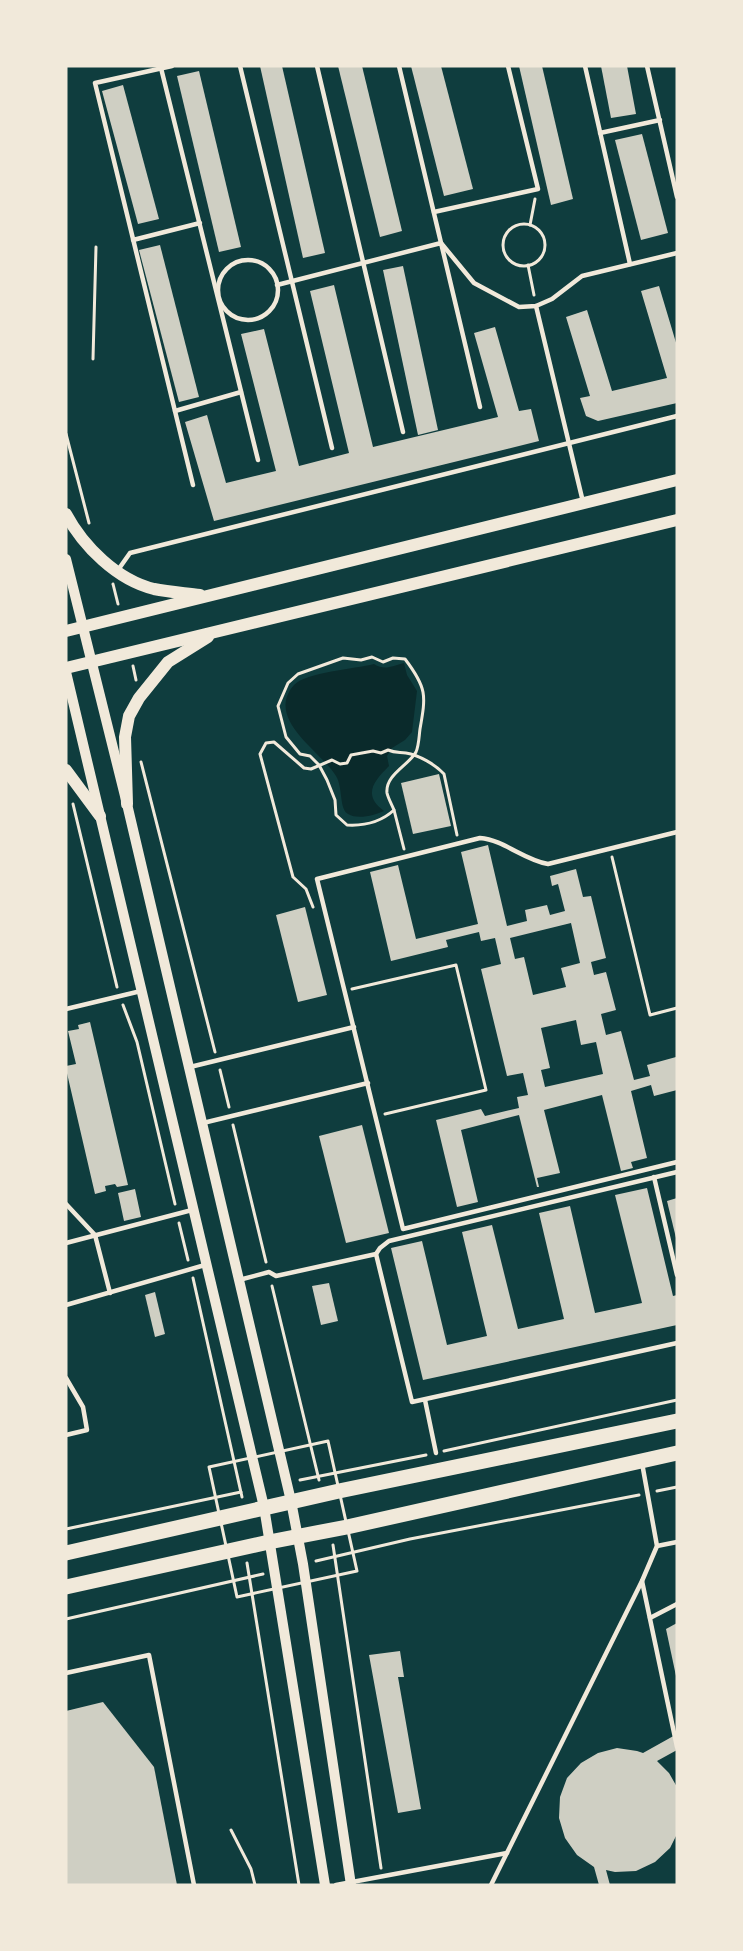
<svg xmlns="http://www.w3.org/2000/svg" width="743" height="1951" font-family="Montserrat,sans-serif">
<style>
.water{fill:#0a2a2b}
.building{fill:#cfcfc3;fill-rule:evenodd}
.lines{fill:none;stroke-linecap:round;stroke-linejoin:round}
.path{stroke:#f1e9da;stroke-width:3}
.service{stroke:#f1e9da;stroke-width:4.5}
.tertiary{stroke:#f1e9da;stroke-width:10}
.secondary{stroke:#f1e9da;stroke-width:12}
.primary{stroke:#f1e9da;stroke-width:15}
</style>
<rect width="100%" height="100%" fill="#0f3d3e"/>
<path class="water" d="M404 663 407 675 417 691 412 732 405 740 392 748 387 756 389 766C374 781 362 795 384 811 375 815 358 820 348 814 339 809 343 787 336 776 322 752 264 719 294 685 306 672 355 669 374 664 385 671 392 666 404 663Z"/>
<g class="building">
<polygon points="260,66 282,66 325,253 303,258"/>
<polygon points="338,66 362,66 402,231 380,237"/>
<polygon points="411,66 441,66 473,189 444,196"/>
<polygon points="519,66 542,66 573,199 551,205"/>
<polygon points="601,66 627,66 636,114 611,118"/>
<polygon points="199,71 241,247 219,252 177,76"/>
<polygon points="123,85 159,219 138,224 102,91"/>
<polygon points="642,134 668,233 641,240 615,140"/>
<polygon points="160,245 199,397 179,402 139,250"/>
<polygon points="403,266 438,430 418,435 383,270"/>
<polygon points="334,285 373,447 498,417 474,333 495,327 519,411 531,409 539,441 214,521 185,422 207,415 226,483 276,471 241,334 264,329 299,466 349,453 310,291"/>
<polygon points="659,286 677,346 677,403 598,421 586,416 580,398 590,396 566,317 587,310 612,391 667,378 641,291"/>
<polygon points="439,774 451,826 413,834 401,783"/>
<path d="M488 845 507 926 527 921 525 910 547 905 550 915 565 911 558 884 552 886 550 876 576 869 583 897 591 896 606 958 591 962 594 975 606 972 616 1010 601 1014 606 1035 621 1031 634 1080 650 1076 647 1065 676 1057 677 1090 654 1096 651 1085 631 1091 647 1158 631 1162 633 1168 621 1171 602 1095 544 1110 560 1173 537 1178 539 1187H537L519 1115 461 1130 478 1202 457 1207 436 1120 481 1109 485 1116 519 1108 517 1097 528 1095 523 1073 507 1076 481 969 501 964 495 938 481 941 479 932 446 940 448 947 391 961 370 872 398 865 416 939 478 924 461 852ZM571 923 580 963 561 968 566 987 533 995 524 957 515 959 510 938ZM576 1020 581 1045 596 1042 603 1074 545 1087 541 1070 550 1068 541 1028Z"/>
<polygon points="305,907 327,995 298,1002 276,915"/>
<polygon points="90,1022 128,1185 117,1187 115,1184 105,1186 106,1191 95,1194 66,1069 66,1066 76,1064 68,1031 79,1029 78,1025"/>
<polygon points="362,1125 389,1233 346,1243 319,1136"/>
<polygon points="647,1188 673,1296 677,1295 677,1325 423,1380 391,1248 422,1241 447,1345 487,1336 462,1232 492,1225 518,1329 564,1319 539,1213 570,1206 595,1313 642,1303 615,1195"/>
<polygon points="135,1189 141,1217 124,1221 118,1193"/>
<polygon points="677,1198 677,1238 676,1238 667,1201"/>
<polygon points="329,1283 338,1321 321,1325 312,1286"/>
<polygon points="155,1292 165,1334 155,1337 145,1295"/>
<polygon points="677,1623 677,1676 676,1676 666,1629"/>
<polygon points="400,1651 404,1677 398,1677 421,1809 398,1813 369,1655"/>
<polygon points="103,1702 154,1767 177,1885 66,1885 66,1711"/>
<polygon points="677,1734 677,1750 657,1761 669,1773 677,1787 677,1834 670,1848 655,1862 636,1871 615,1872 606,1870 610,1885 599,1885 594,1867 577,1855 565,1838 559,1818 560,1797 567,1778 581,1763 598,1753 617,1748 637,1751 643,1753"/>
</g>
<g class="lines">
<g class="path">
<circle cx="524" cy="245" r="21"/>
<polyline points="530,225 535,199"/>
<polyline points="528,265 534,295"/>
<polyline points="93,359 96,247"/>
<polyline points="66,434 89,523"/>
<polyline points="113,584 118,604"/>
<path d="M372 657 383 662 393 658 405 659C427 688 426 695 420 729 419 736 419 745 416 752 409 765 385 775 387 793 388 798 392 805 394 810 381 822 364 826 347 825L336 815 335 800 327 780 319 765 310 756 300 754 286 737 278 706 288 683 298 674 343 658 361 660Z"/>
<polyline points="133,666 136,680"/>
<polyline points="141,762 215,1052"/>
<polyline points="73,804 117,987"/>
<polyline points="394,810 404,849"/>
<polyline points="612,857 650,1015 677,1008"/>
<path d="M313 907 306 889 293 877 260 754 266 743 274 742 304 768 311 769 332 760 340 764 347 763 351 755 373 751 381 753 388 750C395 753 399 752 406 753 419 755 436 765 444 774L457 835"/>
<polyline points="352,989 456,965 486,1090 385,1114"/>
<polyline points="123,1005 137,1042 175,1204"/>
<polyline points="220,1070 229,1107"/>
<polyline points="233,1125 266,1262"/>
<polyline points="179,1223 188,1260"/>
<polyline points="193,1278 242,1497"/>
<polyline points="272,1286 319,1480"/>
<polygon points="328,1441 357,1571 237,1597 209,1467"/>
<polyline points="444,1451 677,1400"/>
<polyline points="300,1480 426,1455"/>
<polyline points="657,1491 677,1487"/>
<polyline points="66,1529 241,1492"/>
<polyline points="333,1545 381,1868"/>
<polyline points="316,1561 410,1539 639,1495"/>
<polyline points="247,1563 299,1885"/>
<polyline points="66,1619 263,1574"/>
<polyline points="231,1830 251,1869 255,1885"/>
</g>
<g class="service">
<polyline points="172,66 95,83 193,485"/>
<polyline points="240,66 332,448"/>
<polyline points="317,66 403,432"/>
<polyline points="399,66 480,407"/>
<polyline points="585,66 630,264"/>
<polyline points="647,66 677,197"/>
<polyline points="161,68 258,460"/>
<polyline points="600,133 660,120"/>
<polyline points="434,212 538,189 508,66"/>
<polyline points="133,240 200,223"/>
<circle cx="248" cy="290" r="30"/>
<polyline points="277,285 441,243 474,283 519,307 536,306 552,299 582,276 677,253"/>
<polyline points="536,306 583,502"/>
<polyline points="175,411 241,392"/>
<polyline points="118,570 130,553 677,416"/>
<path d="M677 832 548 864C524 860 504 840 480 838L317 879 403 1229 677 1162"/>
<polyline points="66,1009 141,991"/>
<polyline points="190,1067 354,1027"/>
<polyline points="203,1123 368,1083"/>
<polyline points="654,1177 677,1275"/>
<polyline points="66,1204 95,1235 110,1293"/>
<polyline points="66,1243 192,1210"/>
<polyline points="376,1254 380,1248 389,1241 677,1172"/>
<polyline points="239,1280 269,1272 276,1276 376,1254 412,1402 677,1343"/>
<polyline points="66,1305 205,1265"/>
<polyline points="66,1378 83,1407 87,1430 66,1435"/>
<polyline points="425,1400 436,1453"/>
<polyline points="657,1546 677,1542"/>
<polyline points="642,1581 677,1747"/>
<polyline points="650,1618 677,1604"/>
<polyline points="66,1673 149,1655 194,1885"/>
<polyline points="336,1885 507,1853"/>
<polyline points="491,1885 642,1581 657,1546 642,1463"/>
</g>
<g class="tertiary">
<polyline points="66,559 127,804 291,1501 303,1564 351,1885"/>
<polyline points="66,672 264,1507 325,1885"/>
</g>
<g class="secondary">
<path d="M66 514C83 546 117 580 154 589 169 592 185 593 200 595"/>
<polyline points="66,631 677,480"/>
<polyline points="66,668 677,520"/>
<polyline points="66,770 100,816"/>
<polyline points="127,804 125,737 129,716 139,698 168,662 208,637"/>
</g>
<g class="primary">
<polyline points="66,1553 339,1491 677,1421"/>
<polyline points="66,1587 269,1542 347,1527 677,1453"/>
</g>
</g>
<rect width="743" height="1951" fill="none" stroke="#f1e9da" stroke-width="135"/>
</svg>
